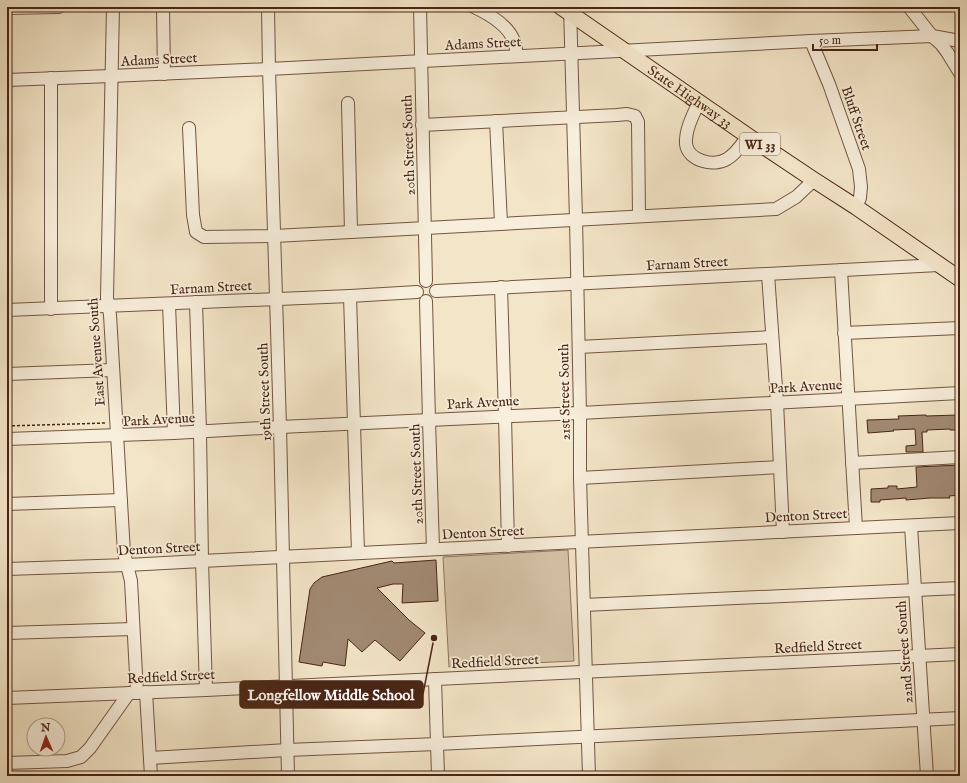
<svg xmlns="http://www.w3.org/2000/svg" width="967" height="783" font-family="'IM FELL English',serif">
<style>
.green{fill:#d6c4a9;stroke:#8f745f}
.building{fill:#a18972;stroke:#482515}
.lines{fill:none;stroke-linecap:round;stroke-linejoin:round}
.minor-casing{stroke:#735542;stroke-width:14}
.major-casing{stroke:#482515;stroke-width:17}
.path{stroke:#482515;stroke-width:1.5;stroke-dasharray:3 2;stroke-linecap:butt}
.minor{stroke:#f7eedb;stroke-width:12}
.major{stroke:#f3e5c7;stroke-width:15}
.labels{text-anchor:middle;stroke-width:3.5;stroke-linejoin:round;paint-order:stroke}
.shield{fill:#f7eedb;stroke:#7c6150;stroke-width:1}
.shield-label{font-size:13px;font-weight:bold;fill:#482515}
.street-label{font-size:14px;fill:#482515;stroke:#f7eedb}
.leader{fill:none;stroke:#482515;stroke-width:1.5}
.callout-dot{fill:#482515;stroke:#f7eedb;stroke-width:1.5}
.callout{fill:#482515;stroke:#482515;stroke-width:1.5}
.callout-label{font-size:15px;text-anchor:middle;font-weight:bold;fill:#fff}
</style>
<rect width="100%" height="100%" fill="#f3e5c7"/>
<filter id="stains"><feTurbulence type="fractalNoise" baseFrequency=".005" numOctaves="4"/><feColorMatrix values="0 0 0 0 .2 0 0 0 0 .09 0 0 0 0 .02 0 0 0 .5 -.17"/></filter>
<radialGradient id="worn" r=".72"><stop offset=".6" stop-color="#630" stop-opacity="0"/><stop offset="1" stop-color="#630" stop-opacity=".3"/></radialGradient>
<polygon class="green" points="568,550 574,661 449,667 443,557"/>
<g class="building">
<polygon points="926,415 926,416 958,415 959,430 950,430 950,429 927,430 927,432 922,432 923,452 906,452 906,446 916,445 915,429 893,430 894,431 868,433 867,420 899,419 898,416"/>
<polygon points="960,465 960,495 949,496 950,498 930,498 906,500 906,498 880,500 880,502 871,502 871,489 888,488 888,486 897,486 897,489 917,487 916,467"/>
<polygon points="436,560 438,601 402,603 403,584 393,584 377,588 409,620 425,633 400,661 375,640 362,652 348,639 345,666 323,662 322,666 299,662 310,589 314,583 322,577 392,561 394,563"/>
</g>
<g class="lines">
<g class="minor-casing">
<g id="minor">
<polyline points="113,7 107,298 110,315 124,553 131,581 137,693"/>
<polyline points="163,7 164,74"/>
<polyline points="268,7 269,69 280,427 288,776"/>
<polyline points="420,7 426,281"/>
<path d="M474 7C489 14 508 25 514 41 516 46 516 51 517 56"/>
<polyline points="570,7 576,219 580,413 580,478 589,776"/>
<polyline points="909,7 932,36 941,44 947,52 960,73"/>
<polyline points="7,8 59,7"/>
<polyline points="811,41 829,84 859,169 861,187 860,198 856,207"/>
<polyline points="51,78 51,309"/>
<polyline points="7,80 111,76 269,69 811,41 932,36 960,41"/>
<path d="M699 102C693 115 685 130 686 144 688 161 714 167 727 159 736 154 742 144 748 136"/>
<polyline points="348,103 351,232"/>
<polyline points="496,121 501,223"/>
<polyline points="422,125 617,115 627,114 635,116 638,122 639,216"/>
<polyline points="189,128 193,215 196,232 204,237 274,236 351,232 776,209 796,197 814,180"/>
<polyline points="841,270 856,528"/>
<polyline points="768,274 777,402 783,532"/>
<polyline points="501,287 505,416 508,546"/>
<polyline points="436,291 939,265"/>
<polyline points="350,296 358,553"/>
<polyline points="426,301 429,420 433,549"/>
<polyline points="196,302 200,431 202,561 206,690"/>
<polyline points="169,304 174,433"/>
<polyline points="7,310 350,296 417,292"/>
<polyline points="844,333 960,328"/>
<polyline points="579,347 772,337"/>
<polyline points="7,374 113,370"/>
<polyline points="7,439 174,433 280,427 580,413 960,393"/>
<polyline points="852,463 960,457"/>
<polyline points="580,478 780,467"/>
<polyline points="7,504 121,500"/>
<polyline points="911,526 927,776"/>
<polyline points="7,569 127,565 202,561 856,528 960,523"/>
<polyline points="584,605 960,588"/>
<polyline points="7,633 133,629"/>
<polyline points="435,679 438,776"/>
<polyline points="146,692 151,776"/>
<polyline points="7,698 206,690 960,654"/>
<polyline points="150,758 287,750 437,744 960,718"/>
<polyline points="7,763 67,761 81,757 90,748 129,693"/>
</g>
</g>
<g class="major-casing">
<g id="major">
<path id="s1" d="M561 7 748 136 814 180 856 207 960 279"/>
</g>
</g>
<polyline class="path" points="7,426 106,423"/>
<use href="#minor" class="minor"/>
<use href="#major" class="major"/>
</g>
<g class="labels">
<rect class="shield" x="740" y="133" width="40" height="22" rx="3"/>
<g class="shield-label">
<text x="760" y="149">WI 33</text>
</g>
<g class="street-label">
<text transform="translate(483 43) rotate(-3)" y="5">Adams Street</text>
<text transform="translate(159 59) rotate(-3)" y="5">Adams Street</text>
<text dy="5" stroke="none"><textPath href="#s1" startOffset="157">State Highway 33</textPath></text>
<text transform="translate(857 118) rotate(71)" y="5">Bluff Street</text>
<text transform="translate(408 145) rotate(-92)" y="5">20th Street South</text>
<text transform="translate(687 263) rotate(-3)" y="5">Farnam Street</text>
<text transform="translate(211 287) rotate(-3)" y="5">Farnam Street</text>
<text transform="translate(96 352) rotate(-94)" y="5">East Avenue South</text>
<text transform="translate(806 386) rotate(-3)" y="5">Park Avenue</text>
<text transform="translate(264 392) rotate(-92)" y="5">19th Street South</text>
<text transform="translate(564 392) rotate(-91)" y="5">21st Street South</text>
<text transform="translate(483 402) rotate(-3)" y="5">Park Avenue</text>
<text transform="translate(159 419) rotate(-3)" y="5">Park Avenue</text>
<text transform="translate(416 474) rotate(-92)" y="5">20th Street South</text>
<text transform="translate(806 515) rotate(-3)" y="5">Denton Street</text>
<text transform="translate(483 532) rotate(-3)" y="5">Denton Street</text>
<text transform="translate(159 548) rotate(-3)" y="5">Denton Street</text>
<text transform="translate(818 646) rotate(-3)" y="5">Redfield Street</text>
<text transform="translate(904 652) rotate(-94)" y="5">22nd Street South</text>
<text transform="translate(495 661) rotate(-3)" y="5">Redfield Street</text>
<text transform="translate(171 676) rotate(-3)" y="5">Redfield Street</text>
</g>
</g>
<path class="leader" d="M434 638L423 694"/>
<circle class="callout-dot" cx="434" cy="638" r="4"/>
<rect class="callout" x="240" y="681" width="183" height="27" rx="4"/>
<g class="callout-label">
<text x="331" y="700">Longfellow Middle School</text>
</g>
<rect width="967" height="783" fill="none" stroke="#f3e5c7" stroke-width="24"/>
<rect x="8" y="8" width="951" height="767" fill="none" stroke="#482515" stroke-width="2"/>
<rect x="12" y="12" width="943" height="759" fill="none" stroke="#482515"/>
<g transform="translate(46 737) rotate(358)"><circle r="19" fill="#f7eedb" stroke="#b19e8c"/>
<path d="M0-3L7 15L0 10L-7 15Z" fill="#8f2418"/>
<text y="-6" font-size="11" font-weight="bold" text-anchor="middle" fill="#482515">N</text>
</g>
<path d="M813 44v6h64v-6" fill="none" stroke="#482515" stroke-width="2"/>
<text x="819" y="44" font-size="12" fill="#482515" stroke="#f7eedb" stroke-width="3" paint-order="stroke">50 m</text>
<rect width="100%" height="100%" filter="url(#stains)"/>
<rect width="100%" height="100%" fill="url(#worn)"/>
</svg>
